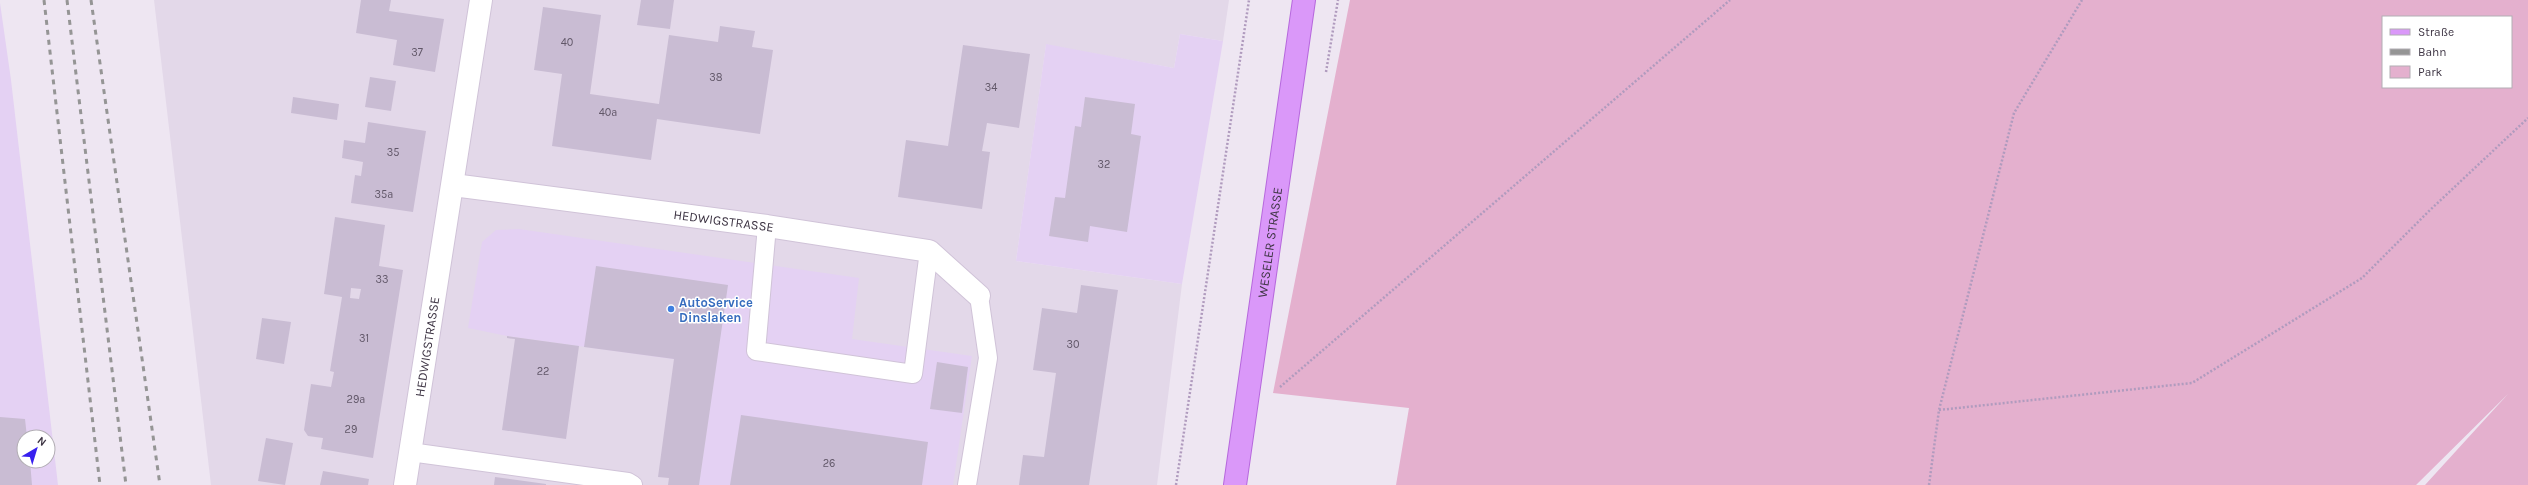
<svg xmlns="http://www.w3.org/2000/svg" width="2528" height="485" font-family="Karla,sans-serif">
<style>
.residential{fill:#e3d8e9}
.commercial{fill:#e4d1f3;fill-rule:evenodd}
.green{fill:#e4b0ce;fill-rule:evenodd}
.building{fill:#c9bcd3;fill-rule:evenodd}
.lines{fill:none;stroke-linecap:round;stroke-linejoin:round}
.lane-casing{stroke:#d0c3d8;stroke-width:20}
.street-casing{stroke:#d0c3d8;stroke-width:24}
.primary-casing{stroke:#b668dd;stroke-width:24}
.path{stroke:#b09bbe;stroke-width:2.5;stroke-dasharray:2 2;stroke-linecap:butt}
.lane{stroke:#fff;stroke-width:18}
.street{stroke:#fff;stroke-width:22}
.primary{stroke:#da98f9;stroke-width:22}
.rail{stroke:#959595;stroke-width:3;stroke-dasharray:5 5;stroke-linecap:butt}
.shop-dot{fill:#3f7fe0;stroke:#fff;stroke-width:1.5}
.labels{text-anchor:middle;stroke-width:3;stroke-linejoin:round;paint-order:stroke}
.number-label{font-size:11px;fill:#615768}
.street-label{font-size:13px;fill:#3e3544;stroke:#fff}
.shop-label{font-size:13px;font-weight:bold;fill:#366cbe;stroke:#fff;text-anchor:start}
</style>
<rect width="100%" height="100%" fill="#eee6f2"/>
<polygon class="residential" points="154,0 1229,0 1223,41 1180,34 1174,68 1046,45 1016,261 1182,284 1157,485 211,485"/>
<g class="commercial">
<path d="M0 3 11 80 58 485H0ZM24 437H48V461H24Z"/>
<polygon points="1180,34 1223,41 1182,284 1016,261 1046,44 1174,68"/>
<polygon points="519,229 859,278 852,339 972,356 953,485 699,485 716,365 507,336 468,328 482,242 496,230"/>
</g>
<path class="green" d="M1350 0H2528V485H2425L2508 394 2416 485H1396L1409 408 1273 393ZM2383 17H2511V87H2383Z"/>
<g class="building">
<polygon points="361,0 391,0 389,11 444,19 435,72 393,65 397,40 356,33"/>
<polygon points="641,0 674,0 670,29 637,25"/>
<polygon points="543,7 601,15 590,94 659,104 669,35 718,42 720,26 755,31 752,47 773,50 760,134 657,119 651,160 552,146 562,74 534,70"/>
<polygon points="963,45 1030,54 1019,128 987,123 982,151 990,152 982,209 898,197 906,140 948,146"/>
<polygon points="370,77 396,81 391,111 365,107"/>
<polygon points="293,97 339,104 337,120 291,113"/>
<polygon points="1085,97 1135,104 1131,134 1141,136 1127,232 1090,226 1088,242 1049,236 1055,197 1065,198 1075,126 1081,127"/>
<polygon points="368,122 426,131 413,212 351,203 355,175 361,176 363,162 342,158 344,140 365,143"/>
<path d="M335 217 385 225 379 266 403 270 373 458 321 449 323 438 308 436 304 430 311 384 331 387 334 372 330 371 342 297 324 294ZM351 288 361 289 359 299 350 298Z"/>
<polygon points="596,266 728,285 699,485 668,485 669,478 658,477 674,359 584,347"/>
<polygon points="1081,285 1118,290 1089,485 1019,485 1023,455 1044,457 1056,373 1033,370 1042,308 1077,313"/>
<polygon points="262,318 291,322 284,364 256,359"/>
<polygon points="507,336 579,346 566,439 502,430 515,339 507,338"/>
<polygon points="937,362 968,367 962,413 930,409"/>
<polygon points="741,415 928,442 922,485 730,485"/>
<polygon points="0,417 25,419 27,437 24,437 24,461 30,461 32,485 0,485"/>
<polygon points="266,438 293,443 285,485 258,481"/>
<polygon points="323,471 369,479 368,485 320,485"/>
<polygon points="495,477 546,484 546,485 494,485"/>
</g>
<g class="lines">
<g class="lane-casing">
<g id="lane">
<polyline points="767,226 756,351 913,374 929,251"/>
<polyline points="410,452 628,482 633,485"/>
<polyline points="967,485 988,358 979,296"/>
</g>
</g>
<g class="street-casing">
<g id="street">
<path id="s1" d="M453 185 767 226 929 251 979 296"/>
<path id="s2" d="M405 485 481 0"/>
</g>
</g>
<g class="primary-casing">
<g id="primary">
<path id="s3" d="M1235 485 1304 0"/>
</g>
</g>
<g class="path">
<polyline points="1326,72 1338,0"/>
<polyline points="1280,387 1730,0"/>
<polyline points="1939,410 2192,383 2362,278 2429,211 2528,118"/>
<polyline points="1176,485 1249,0"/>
<polyline points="1929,485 1939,410 2014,113 2082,0"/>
</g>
<use href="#lane" class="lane"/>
<use href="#street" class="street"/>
<use href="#primary" class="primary"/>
<g class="rail">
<polyline points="44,0 100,485"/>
<polyline points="67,0 126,485"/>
<polyline points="91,0 160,485"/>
</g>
</g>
<circle class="shop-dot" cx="671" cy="309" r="4"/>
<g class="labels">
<g class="number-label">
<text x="567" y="46">40</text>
<text x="417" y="56">37</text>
<text x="716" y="81">38</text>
<text x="991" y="91">34</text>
<text x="608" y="116">40a</text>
<text x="393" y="156">35</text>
<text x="1104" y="168">32</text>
<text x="384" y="198">35a</text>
<text x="382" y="283">33</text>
<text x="364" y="342">31</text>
<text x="1073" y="348">30</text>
<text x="543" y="375">22</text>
<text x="356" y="403">29a</text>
<text x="351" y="433">29</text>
<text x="829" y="467">26</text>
</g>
<g class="street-label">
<text dy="5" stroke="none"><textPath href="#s1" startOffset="273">HEDWIGSTRASSE</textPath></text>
<text dy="5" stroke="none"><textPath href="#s3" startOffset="245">WESELER STRASSE</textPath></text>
<text dy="5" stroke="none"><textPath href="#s2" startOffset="140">HEDWIGSTRASSE</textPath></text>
</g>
<g class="shop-label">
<text x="679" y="307">AutoService<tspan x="679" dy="15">Dinslaken</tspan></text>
</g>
</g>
<rect x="2382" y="16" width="130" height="72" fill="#ffffff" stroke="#b2aeb4"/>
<rect x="2390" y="29" width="20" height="6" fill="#da98f9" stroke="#b2aeb4"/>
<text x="2418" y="36" font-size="12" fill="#3e3544">Straße</text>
<rect x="2390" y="49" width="20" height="6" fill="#959595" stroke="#b2aeb4"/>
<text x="2418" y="56" font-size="12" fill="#3e3544">Bahn</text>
<rect x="2390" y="66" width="20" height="12" fill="#e4b0ce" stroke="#b2aeb4"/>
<text x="2418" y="76" font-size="12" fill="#3e3544">Park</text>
<g transform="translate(36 449) rotate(38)"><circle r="19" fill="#ffffff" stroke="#b2aeb4"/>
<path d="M0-3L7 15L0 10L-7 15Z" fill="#3820ef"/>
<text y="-6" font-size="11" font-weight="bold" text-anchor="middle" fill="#3e3544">N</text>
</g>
</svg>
